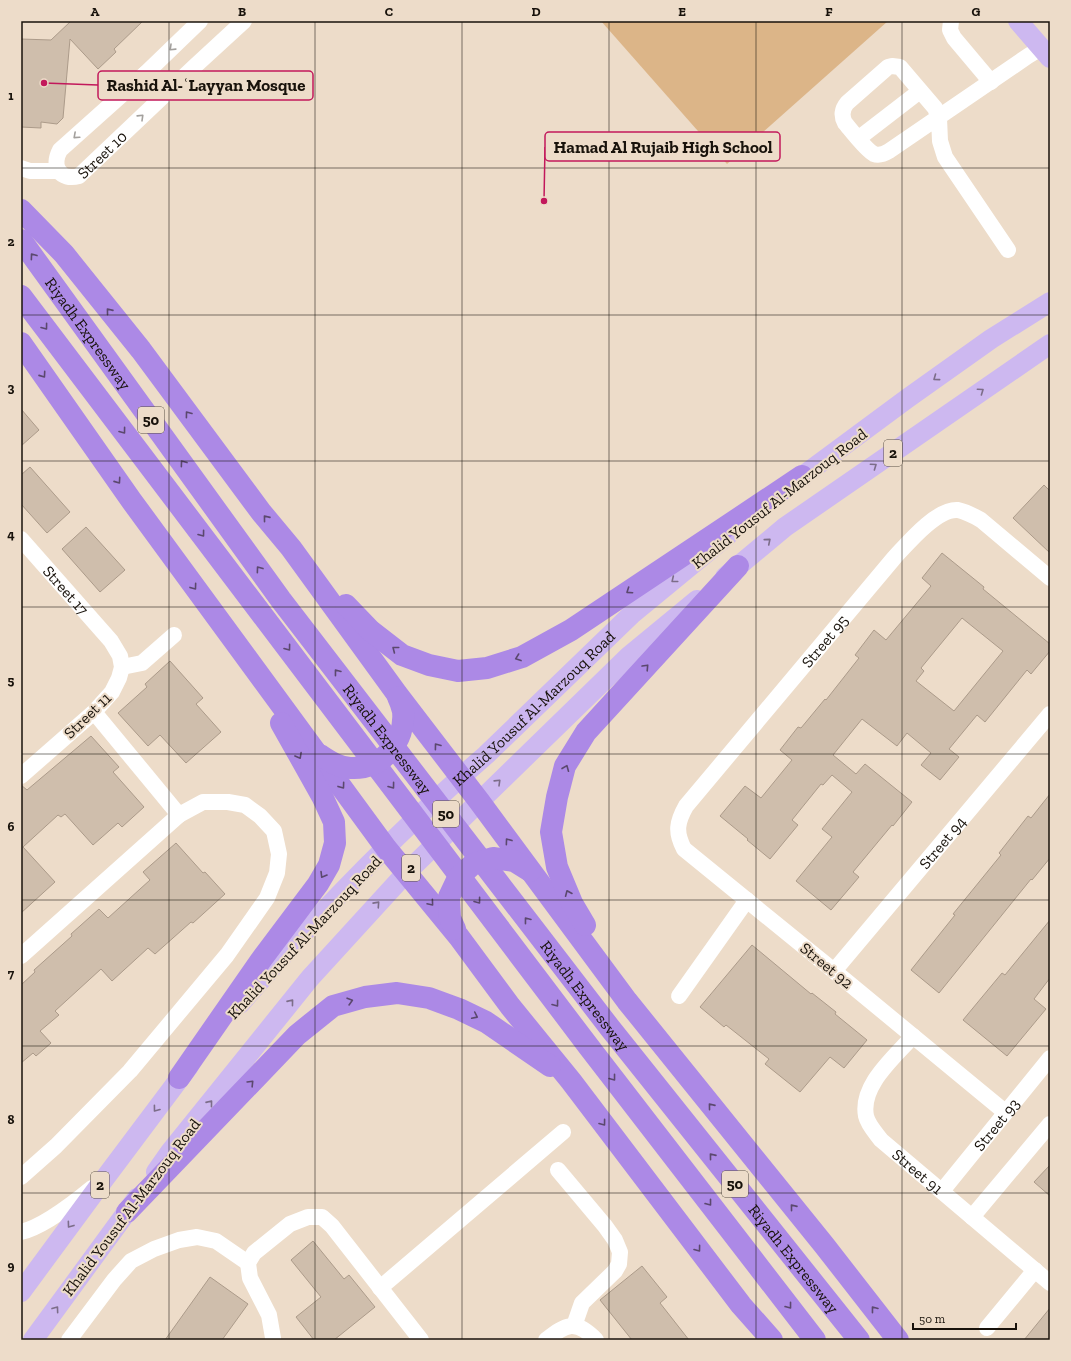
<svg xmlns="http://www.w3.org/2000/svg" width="1071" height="1361" font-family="'Zilla Slab',serif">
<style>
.green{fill:#dcb588}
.building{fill:#cfbeac;stroke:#ac9b8a;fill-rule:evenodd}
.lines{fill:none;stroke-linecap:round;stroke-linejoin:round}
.minor{stroke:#fff;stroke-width:16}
.major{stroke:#cdb8f0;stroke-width:20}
.highway{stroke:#ac89e6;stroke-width:22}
.oneway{stroke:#a3a09d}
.oneway2{stroke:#5b486e}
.oneway3{stroke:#7c6d89}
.grid{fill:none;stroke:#18120b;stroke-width:1;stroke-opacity:0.55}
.labels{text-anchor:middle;stroke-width:4;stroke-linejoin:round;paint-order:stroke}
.shield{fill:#eddcc9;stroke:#584f44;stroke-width:1}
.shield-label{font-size:15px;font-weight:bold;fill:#18120b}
.street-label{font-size:16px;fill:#18120b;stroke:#eddcc9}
.leader{fill:none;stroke:#c2185b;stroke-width:1.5}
.callout-dot{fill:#c2185b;stroke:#eddcc9;stroke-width:1.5}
.callout{fill:#eddcc9;stroke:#c2185b;stroke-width:1.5}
.callout-label{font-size:17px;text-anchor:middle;font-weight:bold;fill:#18120b}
.neatline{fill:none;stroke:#18120b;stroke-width:1.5}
.grid-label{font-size:13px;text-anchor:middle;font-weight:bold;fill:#18120b}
</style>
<rect width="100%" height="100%" fill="#eddcc9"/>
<polygon class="green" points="601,21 888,21 727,164"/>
<g class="building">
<polygon points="71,21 143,21 114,49 116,52 98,69 70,39 63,118 57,124 41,122 41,128 21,127 21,39 51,40"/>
<polygon points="21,409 39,430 21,446"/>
<polygon points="30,467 70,512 47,533 21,504 21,475"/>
<polygon points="1044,485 1050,491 1050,553 1013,518"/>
<polygon points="86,527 125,570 100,592 62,549"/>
<path d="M942 553 984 587 983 589 1050 644V651L1031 674 1027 670 985 722 977 715 949 749 959 757 940 780 921 765 931 753 907 733 897 746 862 719 833 755 856 774 865 764 912 802 893 826 892 825 853 872 859 877 831 910 796 881 832 837 822 829 852 792 832 775 823 785 821 784 792 820 798 825 770 859 747 840 748 839 720 816 745 786 761 798 792 760 780 750 798 727 801 728 825 699 826 700 859 658 855 655 874 630 886 640 931 586 922 578ZM962 618 1003 651 954 711 916 681 924 671 921 668Z"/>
<polygon points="170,661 203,698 196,704 221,732 186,763 160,735 148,746 118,713 147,687 145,684"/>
<polygon points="91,736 119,767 113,772 144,807 122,827 118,823 93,845 65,814 61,817 58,815 23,847 55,882 21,913 21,785 27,790"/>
<polygon points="1050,794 1050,858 1032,880 1031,879 939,993 911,970 955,915 953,914 1001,855 999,853 1028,816 1031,818"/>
<polygon points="176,843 203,873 205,872 225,894 193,923 191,922 155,954 148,948 112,981 101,969 55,1011 59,1015 40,1031 51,1043 36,1056 33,1053 21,1063 21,985 35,972 34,970 72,936 71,934 99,909 108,918 150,880 143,872"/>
<polygon points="1050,920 1050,978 1034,999 1046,1009 1007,1056 963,1020 1002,973 1005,975"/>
<polygon points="752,945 811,994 812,993 836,1012 835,1014 867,1040 844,1068 830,1057 800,1092 765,1064 769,1059 726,1025 724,1027 700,1007"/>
<polygon points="1050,1165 1050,1196 1034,1182"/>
<polygon points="313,1241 344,1279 349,1275 375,1307 334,1340 314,1340 296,1317 321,1297 291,1260"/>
<polygon points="642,1266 667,1297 660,1303 689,1340 632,1340 600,1300"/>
<polygon points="210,1277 248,1304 222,1340 165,1340"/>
<polygon points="1050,1308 1050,1340 1024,1340"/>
</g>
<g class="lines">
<g class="minor">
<path id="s1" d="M200 21 145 74 60 150C51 167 60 181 79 176L194 67 244 21"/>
<polyline points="951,21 950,30 954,38 991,82"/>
<path d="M145 74C146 86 152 93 165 94"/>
<polyline points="859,138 920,91"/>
<polyline points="21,168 30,171 59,171"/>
<path d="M1008 250 945 157 940 141 939 118 935 108 900 67 892 66 888 67 847 103C842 109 841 116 845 123 851 130 866 150 874 154 879 156 884 154 889 151L1028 56 1041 48"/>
<path id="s2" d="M21 539 111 641 120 656 122 667 119 678 112 692 94 712 21 776"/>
<polyline points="122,667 142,663 174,635"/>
<polyline points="94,712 179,815"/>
<polyline points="21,956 179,815 203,802 228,802 245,805 260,816 274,831 279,854 277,873 267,898 227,955 130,1071 56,1146 21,1177"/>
<path id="s3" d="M834 971 1050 714"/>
<polyline points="679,996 747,900"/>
<path id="s4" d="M913 1036C895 1057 860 1085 866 1116 868 1125 876 1133 881 1140L1050 1283"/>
<path id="s5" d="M1005 1112 834 971 684 849C675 832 677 822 686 806L894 558C907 544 937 508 958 510 967 512 974 516 981 520L1050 578"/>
<polyline points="558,1170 605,1226 615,1240 620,1252 619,1264 615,1271 582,1303 574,1326"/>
<path id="s6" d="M942 1191 1050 1058"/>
<polyline points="972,1217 1050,1124"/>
<path d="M21 1232C43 1227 75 1202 92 1188"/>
<polyline points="380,1288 563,1132"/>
<polyline points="987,1328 1035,1270"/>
<polyline points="273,1338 269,1315 250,1278 248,1263 254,1253 290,1224 308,1217 322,1217 332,1226 421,1340"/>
<polyline points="69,1340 114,1280 131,1261 154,1249 179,1240 197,1237 216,1241 248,1263"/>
<path d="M546 1340C566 1324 576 1319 596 1340"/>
</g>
<g class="major">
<polyline points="1018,21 1050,58"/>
<polyline points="789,486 908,398 991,339 1050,302"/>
<polyline points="725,577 785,527 1050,344"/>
<path id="s7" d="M240 1004C316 916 398 831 486 755L632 614 728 535"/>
<polyline points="156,1172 170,1152 310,978 406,873 629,656 697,600"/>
<polyline points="21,1292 105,1178 189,1066"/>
<polyline points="33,1340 137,1198"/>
</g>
<g class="highway">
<polyline points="21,210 64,254 141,350 261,512 291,548 397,694 479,801 627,1001 824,1245 898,1340"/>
<path id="s8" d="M21 240 281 600 610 1028 859 1340"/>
<polyline points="21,296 589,1047 815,1340"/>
<polyline points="21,343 131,500 386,848 459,937 510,1006 571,1081 741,1305 772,1340"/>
<polyline points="346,605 371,631 402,655 429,665 458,671 487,668 522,657 571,630 802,476"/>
<path d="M320 755C329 761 339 768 351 768 382 770 406 741 403 711 402 707 400 701 398 697"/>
<polyline points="585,925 572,903 557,867 551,832 557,797 565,766 586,732 738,566"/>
<polyline points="455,929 450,918 449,897 458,878 473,864 493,858 514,861 530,871"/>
<polyline points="179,1078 261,960 318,884 329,865 335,843 334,822 322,796 281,723"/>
<polyline points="127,1212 297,1035 333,1006 365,997 397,993 429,998 459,1009 486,1022 550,1066"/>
</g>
</g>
<defs><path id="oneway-chevron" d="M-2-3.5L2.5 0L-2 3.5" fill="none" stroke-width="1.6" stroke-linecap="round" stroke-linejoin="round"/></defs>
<g class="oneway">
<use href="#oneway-chevron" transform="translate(172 48) rotate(136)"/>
<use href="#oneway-chevron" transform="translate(141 117) rotate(-44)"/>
<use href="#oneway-chevron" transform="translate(76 136) rotate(138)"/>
</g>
<g class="oneway2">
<use href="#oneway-chevron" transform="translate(33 256) rotate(-126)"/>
<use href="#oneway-chevron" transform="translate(109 311) rotate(-129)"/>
<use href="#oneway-chevron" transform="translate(45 327) rotate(53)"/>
<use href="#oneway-chevron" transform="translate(43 375) rotate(55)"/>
<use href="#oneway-chevron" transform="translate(188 414) rotate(-127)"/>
<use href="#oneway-chevron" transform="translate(123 431) rotate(53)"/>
<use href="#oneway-chevron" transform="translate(183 463) rotate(-126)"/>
<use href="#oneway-chevron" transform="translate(118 481) rotate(55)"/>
<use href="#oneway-chevron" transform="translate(266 518) rotate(-129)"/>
<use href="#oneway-chevron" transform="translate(202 534) rotate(53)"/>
<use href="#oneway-chevron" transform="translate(259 569) rotate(-126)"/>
<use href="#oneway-chevron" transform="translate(194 587) rotate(54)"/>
<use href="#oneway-chevron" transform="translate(629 591) rotate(146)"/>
<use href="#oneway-chevron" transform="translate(288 648) rotate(53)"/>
<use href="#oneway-chevron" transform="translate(395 649) rotate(-142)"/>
<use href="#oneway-chevron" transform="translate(518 658) rotate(160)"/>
<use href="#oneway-chevron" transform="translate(646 667) rotate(-47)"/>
<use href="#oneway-chevron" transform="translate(337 672) rotate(-128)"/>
<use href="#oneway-chevron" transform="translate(437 746) rotate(-127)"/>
<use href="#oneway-chevron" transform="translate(299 756) rotate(61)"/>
<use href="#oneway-chevron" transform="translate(566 768) rotate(-68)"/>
<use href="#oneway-chevron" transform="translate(342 786) rotate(54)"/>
<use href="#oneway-chevron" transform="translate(392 786) rotate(53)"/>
<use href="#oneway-chevron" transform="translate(508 841) rotate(-126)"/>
<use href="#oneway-chevron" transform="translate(323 875) rotate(121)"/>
<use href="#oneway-chevron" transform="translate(568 893) rotate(-113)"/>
<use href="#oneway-chevron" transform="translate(478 901) rotate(53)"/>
<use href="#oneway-chevron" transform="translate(431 903) rotate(50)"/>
<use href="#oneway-chevron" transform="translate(527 920) rotate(-128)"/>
<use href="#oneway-chevron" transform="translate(350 1001) rotate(-16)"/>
<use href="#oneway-chevron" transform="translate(556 1004) rotate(53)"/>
<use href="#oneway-chevron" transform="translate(475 1016) rotate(26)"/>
<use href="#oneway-chevron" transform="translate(613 1078) rotate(52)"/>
<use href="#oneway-chevron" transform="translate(251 1083) rotate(-46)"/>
<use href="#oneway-chevron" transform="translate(711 1106) rotate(-129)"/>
<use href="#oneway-chevron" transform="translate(603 1123) rotate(53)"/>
<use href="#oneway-chevron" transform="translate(712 1156) rotate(-129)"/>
<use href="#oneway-chevron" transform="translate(709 1203) rotate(52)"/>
<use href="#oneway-chevron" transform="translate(793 1207) rotate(-129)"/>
<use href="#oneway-chevron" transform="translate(698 1249) rotate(53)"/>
<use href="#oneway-chevron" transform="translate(789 1306) rotate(52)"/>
<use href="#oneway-chevron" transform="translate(874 1309) rotate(-128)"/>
</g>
<g class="oneway3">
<use href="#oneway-chevron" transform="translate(936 378) rotate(144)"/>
<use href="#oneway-chevron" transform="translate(981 391) rotate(-35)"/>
<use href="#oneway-chevron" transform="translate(874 466) rotate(-35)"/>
<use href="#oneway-chevron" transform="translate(768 541) rotate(-40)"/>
<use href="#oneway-chevron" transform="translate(674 580) rotate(141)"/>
<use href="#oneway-chevron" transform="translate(498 782) rotate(-44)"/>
<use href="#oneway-chevron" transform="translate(377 904) rotate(-48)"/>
<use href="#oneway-chevron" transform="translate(291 1002) rotate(-51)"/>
<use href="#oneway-chevron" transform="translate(210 1103) rotate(-51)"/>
<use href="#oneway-chevron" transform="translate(156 1109) rotate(127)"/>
<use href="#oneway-chevron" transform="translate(70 1225) rotate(126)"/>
<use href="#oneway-chevron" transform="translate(56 1309) rotate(-54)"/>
</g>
<path class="grid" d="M169 21V1340M315 21V1340M462 21V1340M609 21V1340M756 21V1340M902 21V1340M21 168H1050M21 315H1050M21 461H1050M21 607H1050M21 754H1050M21 900H1050M21 1046H1050M21 1193H1050"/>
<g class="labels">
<g class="shield">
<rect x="138" y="407" width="26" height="26" rx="3"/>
<rect x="884" y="440" width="18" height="26" rx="3"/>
<rect x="433" y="801" width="26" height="26" rx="3"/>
<rect x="402" y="855" width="18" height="26" rx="3"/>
<rect x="722" y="1171" width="26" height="26" rx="3"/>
<rect x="91" y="1172" width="18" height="26" rx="3"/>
</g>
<g class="shield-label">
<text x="151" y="425">50</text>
<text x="893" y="458">2</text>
<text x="446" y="819">50</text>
<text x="411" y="873">2</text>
<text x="735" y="1189">50</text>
<text x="100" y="1190">2</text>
</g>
<g class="street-label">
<text dy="6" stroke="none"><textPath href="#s1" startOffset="266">Street 10</textPath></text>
<text dy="6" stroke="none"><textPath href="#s8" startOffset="115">Riyadh Expressway</textPath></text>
<text transform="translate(779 498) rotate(-38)" y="6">Khalid Yousuf Al-Marzouq Road</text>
<text dy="6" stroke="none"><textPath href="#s2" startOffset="68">Street 17</textPath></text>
<text dy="6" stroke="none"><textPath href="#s5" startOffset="676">Street 95</textPath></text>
<text dy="6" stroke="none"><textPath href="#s7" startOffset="417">Khalid Yousuf Al-Marzouq Road</textPath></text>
<text transform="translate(87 715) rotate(-44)" y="6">Street 11</text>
<text dy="6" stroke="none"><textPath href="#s8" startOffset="619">Riyadh Expressway</textPath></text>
<text dy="6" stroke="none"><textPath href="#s3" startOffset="168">Street 94</textPath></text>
<text transform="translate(304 937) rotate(-47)" y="6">Khalid Yousuf Al-Marzouq Road</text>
<text transform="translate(827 965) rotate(39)" y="6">Street 92</text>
<text dy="6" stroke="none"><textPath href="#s8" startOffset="943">Riyadh Expressway</textPath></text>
<text dy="6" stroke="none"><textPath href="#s6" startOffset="86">Street 93</textPath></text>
<text dy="6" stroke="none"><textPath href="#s4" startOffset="173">Street 91</textPath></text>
<text transform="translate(131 1207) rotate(-53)" y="6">Khalid Yousuf Al-Marzouq Road</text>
<text dy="6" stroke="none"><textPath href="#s8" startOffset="1279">Riyadh Expressway</textPath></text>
</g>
</g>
<path class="leader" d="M44 83L98 85M544 201L545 147"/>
<g class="callout-dot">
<circle cx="44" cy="83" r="4"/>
<circle cx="544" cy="201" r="4"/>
</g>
<g class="callout">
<rect x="98" y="71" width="215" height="29" rx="4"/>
<rect x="545" y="132" width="235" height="29" rx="4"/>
</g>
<g class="callout-label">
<text x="206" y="91">Rashid Al-ʿLayyan Mosque</text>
<text x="663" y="153">Hamad Al Rujaib High School</text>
</g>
<rect width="1071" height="1361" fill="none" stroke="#eddcc9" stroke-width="44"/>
<path d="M913 1323v6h103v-6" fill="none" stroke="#18120b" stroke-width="2"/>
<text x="919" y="1323" font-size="12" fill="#18120b" stroke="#eddcc9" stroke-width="3" paint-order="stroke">50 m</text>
<rect x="22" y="22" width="1027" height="1317" class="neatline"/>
<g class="grid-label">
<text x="95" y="16">A</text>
<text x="242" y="16">B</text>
<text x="389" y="16">C</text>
<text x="536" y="16">D</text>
<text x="682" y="16">E</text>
<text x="829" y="16">F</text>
<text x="976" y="16">G</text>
<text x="11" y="100">1</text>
<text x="11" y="246">2</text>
<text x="11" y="392">3</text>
<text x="11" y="539">4</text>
<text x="11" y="685">5</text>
<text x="11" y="831">6</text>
<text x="11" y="978">7</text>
<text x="11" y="1124">8</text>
<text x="11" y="1270">9</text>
</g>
</svg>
